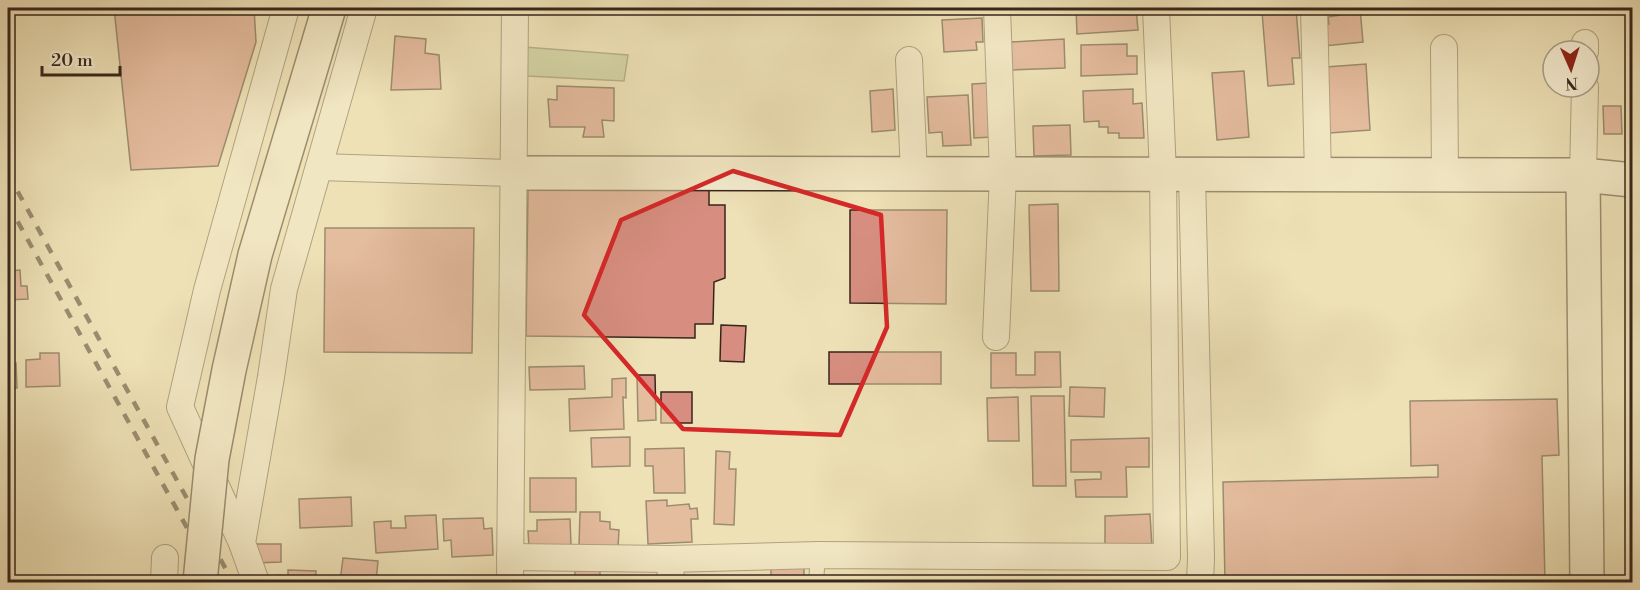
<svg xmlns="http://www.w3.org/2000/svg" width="1640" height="590" font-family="'Libre Bodoni',serif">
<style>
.green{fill:#b5c391;stroke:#767456;stroke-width:1.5}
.building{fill:#d78e80;stroke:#38261b;stroke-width:1.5}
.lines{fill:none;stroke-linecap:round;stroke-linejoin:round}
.lane-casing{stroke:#665542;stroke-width:16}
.street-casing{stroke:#665542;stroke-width:28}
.secondary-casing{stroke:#38261b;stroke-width:36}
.lane{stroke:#f4ecd0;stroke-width:14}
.street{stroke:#f4ecd0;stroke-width:26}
.secondary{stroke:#f4ecd0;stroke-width:33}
.rail{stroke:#38261b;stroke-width:4.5;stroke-dasharray:10 10;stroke-linecap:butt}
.secondary-bridge-casing{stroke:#38261b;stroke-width:36;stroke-linecap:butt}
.secondary-bridge{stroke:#f4ecd0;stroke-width:33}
.marked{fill:none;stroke:#d62828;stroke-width:4.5;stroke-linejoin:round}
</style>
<rect width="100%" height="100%" fill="#eee1b7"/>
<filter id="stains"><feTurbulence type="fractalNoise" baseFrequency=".00333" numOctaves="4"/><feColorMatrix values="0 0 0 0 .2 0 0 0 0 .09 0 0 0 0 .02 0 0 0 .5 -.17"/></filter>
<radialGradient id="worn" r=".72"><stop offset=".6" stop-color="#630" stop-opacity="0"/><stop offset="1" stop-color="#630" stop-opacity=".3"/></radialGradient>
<polygon class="green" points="524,47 628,55 624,81 527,76"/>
<g class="building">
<polygon points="114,8 254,8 256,42 218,166 131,170"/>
<polygon points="1076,8 1136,8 1138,30 1077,34"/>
<polygon points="1340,8 1360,8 1363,42 1324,46 1323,24 1329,24 1328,17 1340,15"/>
<polygon points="1296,9 1300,58 1292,58 1294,84 1268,86 1262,12"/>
<polygon points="982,18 983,42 976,42 977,50 944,52 942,20"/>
<polygon points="395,36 426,39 425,53 439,55 441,89 391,90"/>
<polygon points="1064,39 1065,68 1012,70 1011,42"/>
<polygon points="1127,44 1127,56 1137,56 1137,74 1081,76 1081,45"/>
<polygon points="1366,64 1370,130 1330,133 1326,67"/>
<polygon points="1244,71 1249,137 1217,140 1212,73"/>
<polygon points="989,83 992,137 974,138 972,84"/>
<polygon points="557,86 614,88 614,121 602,120 604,137 583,137 585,127 550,127 548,99 557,100"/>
<polygon points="893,89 895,130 872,132 870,91"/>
<polygon points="1133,89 1133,104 1142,103 1144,138 1119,138 1119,133 1108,133 1108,127 1099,127 1099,121 1084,122 1083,91"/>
<polygon points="968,95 971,145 943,146 942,132 929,133 927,97"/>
<polygon points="1603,106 1621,106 1622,134 1604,134"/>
<polygon points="1626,116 1632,116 1632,155 1628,155"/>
<polygon points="1070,125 1071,155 1034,156 1033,126"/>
<polygon points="528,188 709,189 709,205 725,205 725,278 714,282 713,324 695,324 695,338 526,336"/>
<polygon points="1058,204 1059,291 1031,291 1029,205"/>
<polygon points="850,210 947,210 946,304 850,303"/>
<polygon points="325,228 474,228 472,353 324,352"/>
<polygon points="1627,238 1632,238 1632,267 1629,267"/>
<polygon points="20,270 21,286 27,286 28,299 8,300 8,271"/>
<polygon points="721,325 746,326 744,362 720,361"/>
<rect x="829" y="352" width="112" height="32"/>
<polygon points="1035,352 1060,352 1061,387 991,388 991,353 1016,353 1016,375 1035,375"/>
<polygon points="40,353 59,353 60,386 26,387 26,360 40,359"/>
<polygon points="16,363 17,388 8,388 8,364"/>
<polygon points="584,366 585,389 530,390 529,367"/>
<polygon points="637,375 655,375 656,420 638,421"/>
<polygon points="626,378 626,398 623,397 624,429 570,431 569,399 612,397 612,379"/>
<polygon points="1070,387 1105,388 1104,417 1069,416"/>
<rect x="661" y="392" width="31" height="31"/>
<polygon points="1031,396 1064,396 1066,486 1033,486"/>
<polygon points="1018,397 1019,441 988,441 987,398"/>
<polygon points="1557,399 1559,455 1542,456 1545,582 1225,582 1223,482 1438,477 1438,465 1411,466 1410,401"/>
<polygon points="630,437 630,466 592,467 591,438"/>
<polygon points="1149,438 1149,467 1126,467 1127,497 1076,497 1075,480 1101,479 1101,472 1071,472 1071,440"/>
<polygon points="684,448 685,493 654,493 653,466 645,466 645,449"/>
<polygon points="716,451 730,452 729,469 736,469 734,525 714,524"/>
<rect x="530" y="478" width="46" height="34"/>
<polygon points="351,497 352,526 300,528 299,499"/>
<polygon points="667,500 667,506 689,504 690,509 697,508 698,519 691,519 692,542 648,544 646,501"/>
<polygon points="580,512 600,512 600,521 610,522 610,529 619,530 618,547 579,546"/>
<polygon points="1150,514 1152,548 1105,546 1105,516"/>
<polygon points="436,515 438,549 376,553 374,522 391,521 391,528 406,528 405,516"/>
<polygon points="483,518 484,529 492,528 493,555 452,557 451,540 444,541 443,519"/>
<polygon points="570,519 571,545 529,547 528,531 537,531 537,520"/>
<polygon points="254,544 281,544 281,562 255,563"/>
<polygon points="343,558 378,561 376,582 340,582"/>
<polygon points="771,568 804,568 804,582 773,582 771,581"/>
<polygon points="288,570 316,571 315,582 278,582 278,575 288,576"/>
<polygon points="600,570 600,582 575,582 575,571"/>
</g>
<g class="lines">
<g class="lane-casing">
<polyline id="lane" points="816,582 818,555"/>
</g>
<g class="street-casing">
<g id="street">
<polyline points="1314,8 1318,175"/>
<polyline points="1444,48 1445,175"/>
<polyline points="1585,51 1585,43"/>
<polyline points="909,60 914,174"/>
<polyline points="319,167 513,173"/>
<polyline points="1192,175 1201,558 1200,582"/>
<polyline points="1583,175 1585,87"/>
<polyline points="996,337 1003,174 997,8"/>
<polyline points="242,543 180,407 207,290 286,8"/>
<polyline points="510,557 670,559 818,555 1167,557 1163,174 1156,8"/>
<polyline points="670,559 671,582"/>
<polyline points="164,582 165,558"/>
<polyline points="256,582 242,543 271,377 284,289 364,8"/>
<polyline points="510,582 515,8"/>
</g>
</g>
<g class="secondary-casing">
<g id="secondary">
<polyline points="513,173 1583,175 1632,180"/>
<polyline points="1583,175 1587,582"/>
</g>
</g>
<use href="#lane" class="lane"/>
<use href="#street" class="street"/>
<use href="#secondary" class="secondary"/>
<g class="rail">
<polyline points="8,174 233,582"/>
<polyline points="8,204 217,582"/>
</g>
<g class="secondary-bridge-casing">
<polyline id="secondary-bridge" points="200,582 212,459 229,370 255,255 329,8"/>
</g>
<use href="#secondary-bridge" class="secondary-bridge"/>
</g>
<path d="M0 0H1640V590H0ZM733 171 881 215 887 327 840 435 683 429 584 315 621 220Z" fill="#eee1b7" fill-opacity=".55" fill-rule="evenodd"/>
<path class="marked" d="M733 171 881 215 887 327 840 435 683 429 584 315 621 220Z"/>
<rect width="1640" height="590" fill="none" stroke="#eee1b7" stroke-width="30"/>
<rect x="9" y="9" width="1622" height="572" fill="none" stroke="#38261b" stroke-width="3"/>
<rect x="15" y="15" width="1610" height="560" fill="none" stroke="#38261b" stroke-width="1.5"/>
<g transform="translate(1571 69) rotate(177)"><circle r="28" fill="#f4ecd0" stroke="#a99d88" stroke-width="1.5"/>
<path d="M0-4.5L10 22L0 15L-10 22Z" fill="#8f2418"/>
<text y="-9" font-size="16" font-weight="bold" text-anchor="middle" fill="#38261b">N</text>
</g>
<path d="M42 66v9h78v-9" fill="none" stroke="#38261b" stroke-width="3"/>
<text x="51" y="66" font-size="18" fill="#38261b" stroke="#f4ecd0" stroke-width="4.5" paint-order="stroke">20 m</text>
<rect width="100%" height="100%" filter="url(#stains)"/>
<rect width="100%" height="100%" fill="url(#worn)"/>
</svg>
